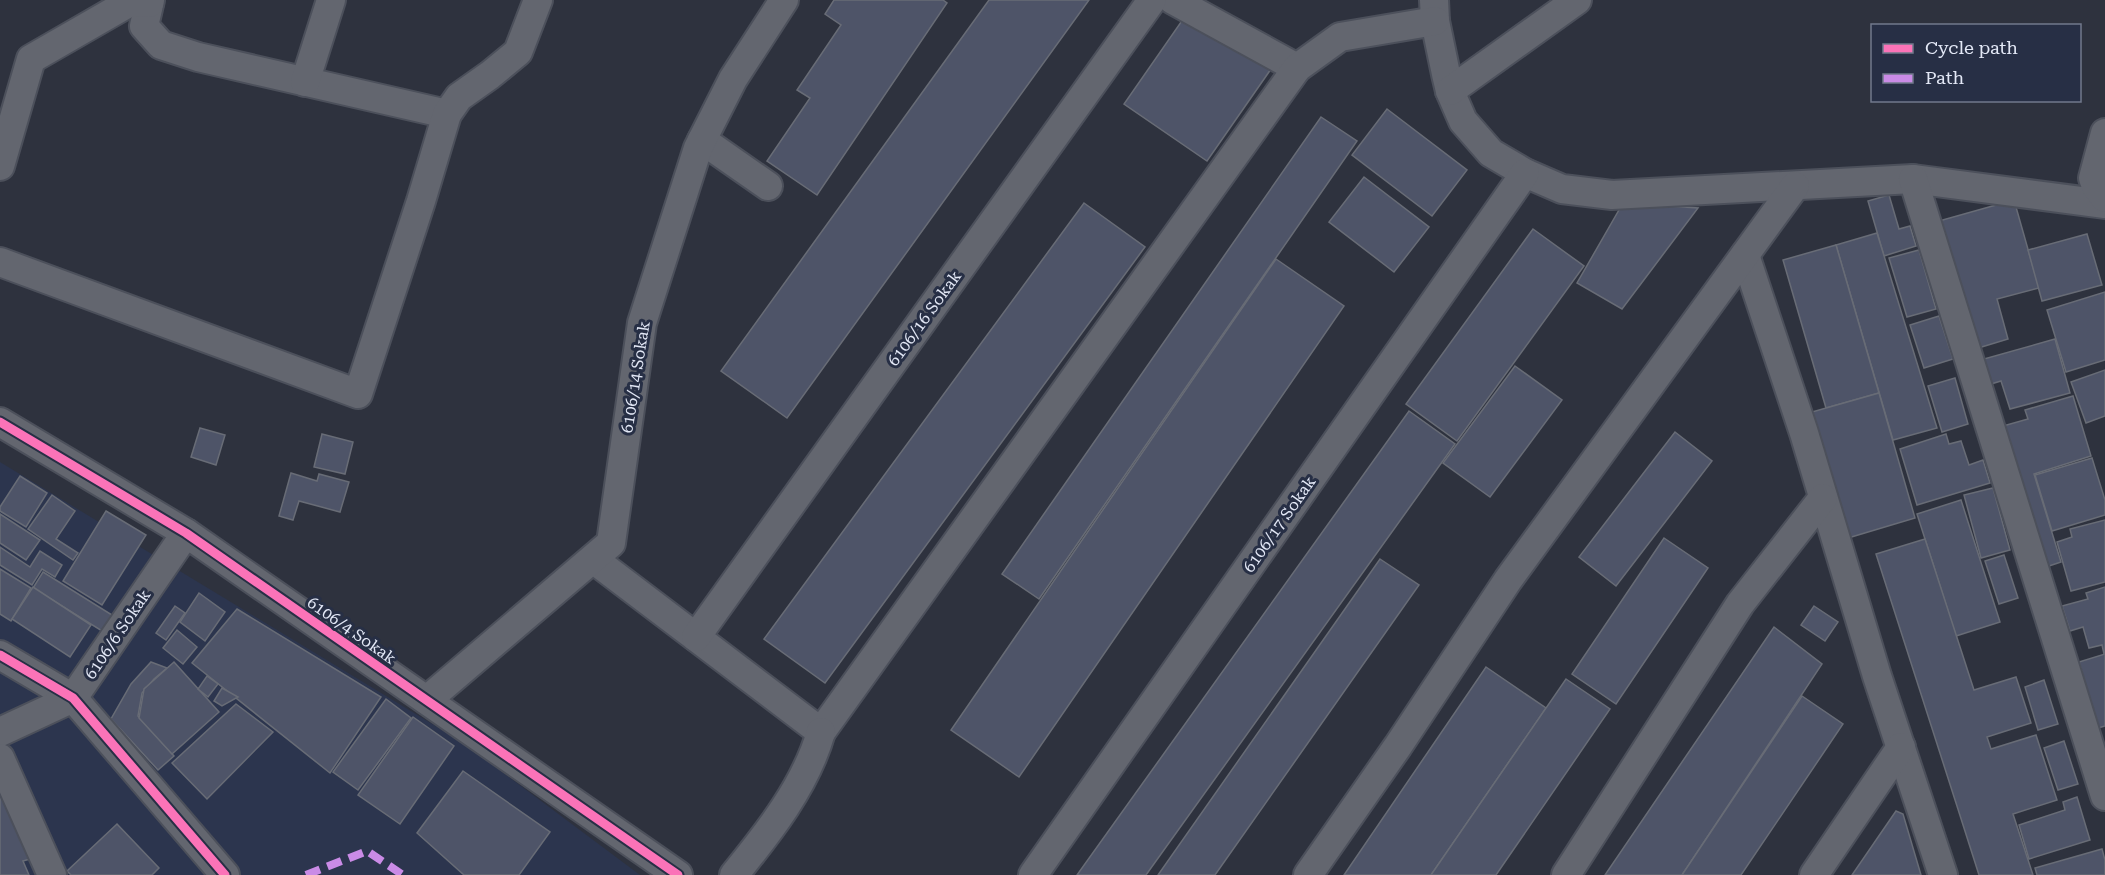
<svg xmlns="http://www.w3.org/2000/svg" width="2105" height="875" font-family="'Roboto Serif',serif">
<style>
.built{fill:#2c354e}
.building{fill:#4e5468;stroke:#686c76;stroke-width:1.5}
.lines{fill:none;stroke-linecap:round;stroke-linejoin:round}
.minor-casing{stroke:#4c505b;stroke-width:32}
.minor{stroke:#63666f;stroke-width:28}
.quiet{stroke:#ca8be6;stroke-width:8;stroke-dasharray:15 8;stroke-linecap:butt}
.cycleway-casing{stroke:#272f45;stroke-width:13}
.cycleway{stroke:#fb73b8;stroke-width:9}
.labels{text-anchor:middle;stroke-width:6;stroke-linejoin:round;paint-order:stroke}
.street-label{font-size:16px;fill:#e3e8f6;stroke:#272f45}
</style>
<rect width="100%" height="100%" fill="#2e323e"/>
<polygon class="built" points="0,462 462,742 640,875 0,875"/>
<g class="building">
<polygon points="834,0 943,0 947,3 817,195 767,161 810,98 797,90 841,25 825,14"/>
<polygon points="989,0 1089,0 787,418 721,371"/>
<polygon points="1188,12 1271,69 1207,161 1124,104"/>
<polygon points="1387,109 1467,170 1432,216 1352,155"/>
<polygon points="1321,117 1357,141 1039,599 1002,574"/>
<polygon points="1364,177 1429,227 1394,272 1329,222"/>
<polygon points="1889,195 1899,229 1910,226 1916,246 1884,256 1868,201"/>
<polygon points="2014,200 2039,288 1997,299 2008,339 1975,349 1939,221"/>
<polygon points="1084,203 1145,247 825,683 764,639"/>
<polygon points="1623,203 1698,208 1622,309 1577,283"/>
<polygon points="1533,229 1584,266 1457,441 1406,404"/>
<polygon points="1877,233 1937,428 1893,440 1836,245"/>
<polygon points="2087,234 2102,285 2042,301 2028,250"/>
<polygon points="1836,245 1879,393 1826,408 1783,260"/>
<polygon points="1919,250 1936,309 1907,317 1889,258"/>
<polygon points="1276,259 1344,306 1019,777 951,730"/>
<polygon points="2105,292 2105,360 2066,372 2047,310"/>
<polygon points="1939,316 1953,359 1924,368 1910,325"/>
<polygon points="2055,339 2070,393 2010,409 2001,381 1991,384 1984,359"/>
<polygon points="1515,366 1562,400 1490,497 1443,463"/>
<polygon points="2105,370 2105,416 2086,423 2071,382"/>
<polygon points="1955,378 1968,424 1942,432 1928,386"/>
<polygon points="1879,393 1915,518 1848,538 1812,412"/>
<polygon points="2073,396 2091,456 2034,474 2061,562 2046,567 2003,426 2028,419 2025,410"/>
<polygon points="1409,411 1455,444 1146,875 1077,875"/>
<polygon points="200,428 225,435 216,465 191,457"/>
<polygon points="1675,432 1712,461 1616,586 1579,557"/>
<polygon points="322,434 353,442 345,474 314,467"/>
<polygon points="1946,434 1949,444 1961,441 1969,465 1983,460 1990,483 1917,505 1900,449"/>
<polygon points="2092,458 2105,500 2105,515 2052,531 2035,475"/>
<polygon points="291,473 317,481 319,474 349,482 340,512 299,501 293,520 279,516"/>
<polygon points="20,476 47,493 26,527 0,511 0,507"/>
<polygon points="1993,488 2010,550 1981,558 1964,495"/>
<polygon points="52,495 75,511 56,539 78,553 73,560 28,529"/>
<polygon points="1961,500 2000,622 1956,636 1917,514"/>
<polygon points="106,511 146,535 102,605 63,581"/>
<polygon points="0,514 40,540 26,560 0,543"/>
<polygon points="2105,520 2105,582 2071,591 2057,542 2072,537 2070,529"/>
<polygon points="1664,538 1708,568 1616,704 1572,674"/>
<polygon points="1925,539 1974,690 2016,677 2031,723 1987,737 1991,749 2036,735 2057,800 2013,814 2033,875 1979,875 1956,803 1876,554"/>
<polygon points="0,547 30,567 40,551 62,565 55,577 42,569 32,585 0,565"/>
<polygon points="2004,555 2018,598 1999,604 1985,561"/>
<polygon points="1380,559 1419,585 1215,875 1158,875"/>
<polygon points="0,569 31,588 11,621 0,614"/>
<polygon points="43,572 112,615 102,631 33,588"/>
<polygon points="33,587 91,625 70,657 12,619"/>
<polygon points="2105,587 2105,654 2104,654 2102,645 2089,648 2083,627 2070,631 2062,606 2088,599 2086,593"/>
<polygon points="199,593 225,612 205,641 180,622"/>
<polygon points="175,606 185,613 166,640 156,633"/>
<polygon points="1814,606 1838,622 1825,641 1801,625"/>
<polygon points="237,609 381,697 330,773 192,663"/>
<polygon points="1774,627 1822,664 1682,875 1605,875"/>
<polygon points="177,630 197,647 183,664 163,648"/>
<polygon points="2105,654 2105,726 2098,728 2079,662"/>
<polygon points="151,662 167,668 154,679 142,693 138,716 174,756 158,770 111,719 131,684"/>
<polygon points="174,662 219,712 172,754 139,718 144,689"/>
<polygon points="1486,667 1546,708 1431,875 1344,875"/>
<polygon points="207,676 218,684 208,697 198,689"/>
<polygon points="1566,679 1610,709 1496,875 1431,875"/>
<polygon points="2044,680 2058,724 2038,730 2025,687"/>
<polygon points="222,688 238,697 222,706 214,701"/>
<polygon points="1802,696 1843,724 1741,875 1682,875"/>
<polygon points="386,699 411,718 358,790 333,772"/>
<polygon points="236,704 273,732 207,799 172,763"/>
<polygon points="413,717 454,746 400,824 358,795"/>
<polygon points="2064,741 2078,784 2058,790 2044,748"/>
<polygon points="463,771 550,832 519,875 464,875 417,833"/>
<polygon points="0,777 37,857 23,861 29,875 0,875"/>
<polygon points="2077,797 2090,840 2029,859 2019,825 2065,810 2063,802"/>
<polygon points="1896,811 1903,814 1921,875 1852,875"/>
<polygon points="117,824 159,868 152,875 71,875 67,871"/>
<polygon points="2102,849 2105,860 2105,875 2037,875 2035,868"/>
</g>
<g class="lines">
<g class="minor-casing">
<g id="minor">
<polyline points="150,0 144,26 161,45 198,57 447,114"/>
<polyline points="1173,0 1297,68"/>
<polyline points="1434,0 1435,21 1446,74 1450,91 1463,121 1491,153 1525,173 1562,189 1612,195 1913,179 2105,204"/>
<polyline points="305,82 331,0"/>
<polyline points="1450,91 1577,0"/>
<polyline points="2105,133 2093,178 2096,186 2105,198"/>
<polyline points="702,140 768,186"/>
<polyline points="0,166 31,59 130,2 149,3"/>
<polyline points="1913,179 2105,796"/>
<polyline points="1745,255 1804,433 1877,676 1943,875"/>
<polyline points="0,262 358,394 421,201 447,114 459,97 490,75 518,52 538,0"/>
<polyline points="0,422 186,533 678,875"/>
<polyline points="593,559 821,732 1297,68 1340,37 1435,21"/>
<polyline points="696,637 1152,0"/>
<polyline points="0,655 73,698 225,875"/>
<polyline points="427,700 611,543 642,323 698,148 733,79 784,0"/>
<polyline points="0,732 73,698 186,533"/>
<polyline points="0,758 52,875"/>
<path d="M734 875C769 832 806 785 821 732"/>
<polyline points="1033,875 1525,173"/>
<polyline points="1308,875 1398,746 1508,580 1795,186"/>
<polyline points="1566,875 1740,604 1823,498"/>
<polyline points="1814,875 1901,747"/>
</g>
</g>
<use href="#minor" class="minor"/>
<polyline class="quiet" points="306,875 367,851 403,875"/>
<g class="cycleway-casing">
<g id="cycleway">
<polyline points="0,422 186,533 678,875"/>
<polyline points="0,655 73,698 225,875"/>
</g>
</g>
<use href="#cycleway" class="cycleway"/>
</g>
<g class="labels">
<g class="street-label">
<text transform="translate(924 318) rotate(-54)" y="6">6106/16 Sokak</text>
<text transform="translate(635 377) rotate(-81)" y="6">6106/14 Sokak</text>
<text transform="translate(1279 524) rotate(-55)" y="6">6106/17 Sokak</text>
<text transform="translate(352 630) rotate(35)" y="6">6106/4 Sokak</text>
<text transform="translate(117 634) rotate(-56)" y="6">6106/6 Sokak</text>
</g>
</g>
<rect x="1871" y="24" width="210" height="78" fill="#272f45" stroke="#72798c" stroke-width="1.5"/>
<rect x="1883" y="44" width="30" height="9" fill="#fb73b8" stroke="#72798c" stroke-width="1.5"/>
<text x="1925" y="54" font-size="18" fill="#e3e8f6">Cycle path</text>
<rect x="1883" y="74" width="30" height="9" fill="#ca8be6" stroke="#72798c" stroke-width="1.5"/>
<text x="1925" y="84" font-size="18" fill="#e3e8f6">Path</text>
</svg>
